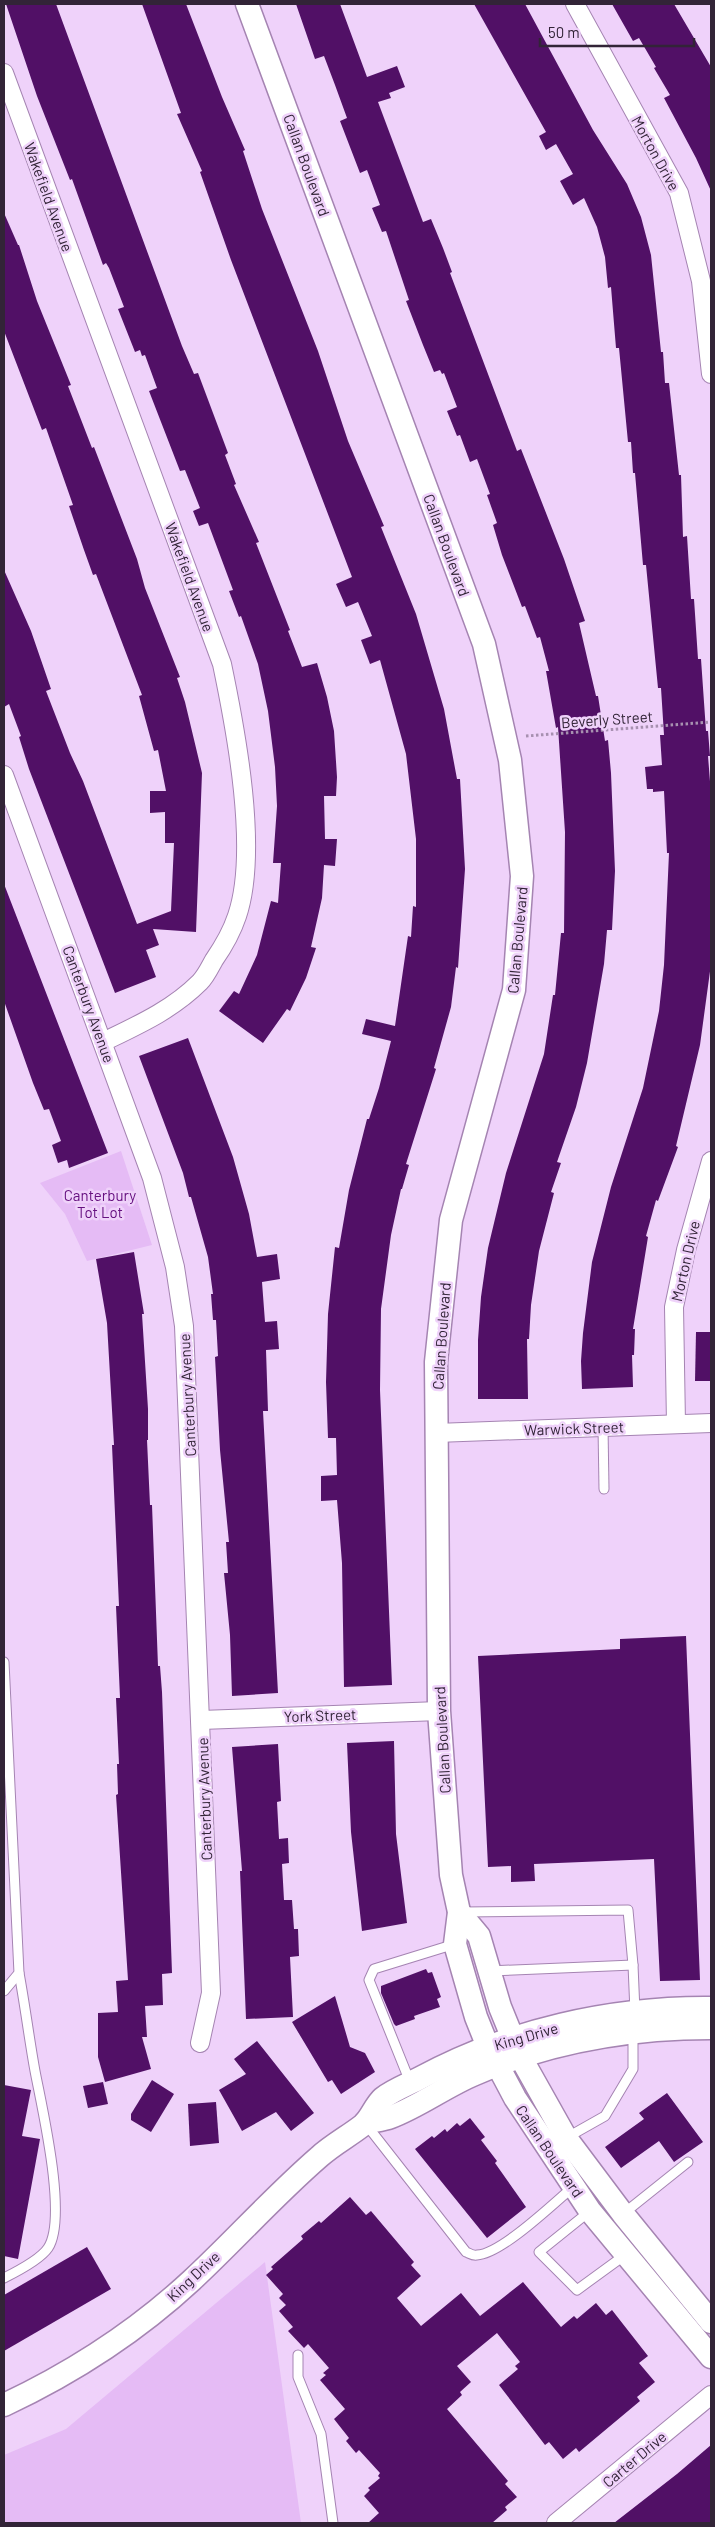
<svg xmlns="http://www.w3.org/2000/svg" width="715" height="2527" viewBox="0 0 715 2527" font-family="Barlow,sans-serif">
	<rect width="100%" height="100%" fill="#efd2fa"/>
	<g fill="#e5bbf5">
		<path d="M121 1151 152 1245 87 1261 65 1214 40 1183Z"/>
		<path d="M265 2262 301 2523H4V2455L66 2429Z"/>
	</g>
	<g fill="#511066">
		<path d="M6 4H56L182 346 194 374 198 373 228 453 225 455 236 484 234 485 259 542 256 543 290 630 288 631 302 667 317 663 327 697 334 731 337 777 336 796H324L325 839H337L335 866 324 865 322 898 311 947 316 948 306 978 290 1011 287 1009 263 1043 219 1011 234 991 239 994 257 955 271 901 278 903 281 863H273L277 806 275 767 268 711 258 664 241 616 239 617 229 591 233 590 208 523 199 526 193 511 200 508 185 470 180 471 149 391 157 388 145 355 142 356 140 350 135 352 118 309 124 307 109 268 106 263 103 265 72 179 70 180 37 96Z"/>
		<path d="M142 4H186L222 97 245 150 243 151 262 209 318 351 348 441 384 526 381 527 416 614 444 709 457 779H460L465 869 458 968 456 967 451 1007 434 1068 436 1069 406 1164 409 1165 402 1189H401L391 1235 381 1309 380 1390 392 1685 344 1687 342 1563 337 1500 321 1501V1476L337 1475 336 1438H328L326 1382 328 1314 335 1247 339 1248 349 1190 367 1119H369L379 1088 391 1041 362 1034 366 1019 395 1026 408 936 411 937 413 906 416 907V839L406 754 380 660 370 664 361 640 372 636 358 602 346 607 336 584 352 577 231 260 200 172 202 171 177 114 181 113Z"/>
		<path d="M296 4H340L367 77 397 66 405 87 389 93 391 98 378 102 423 222 431 219 443 248 452 272 450 273 517 451 521 449 564 559 585 621 579 623 596 696H598L605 741 608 740 611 773 615 871 612 930H607L604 964 587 1063 576 1107 557 1162 561 1163 551 1192 554 1193 539 1251 531 1305 529 1339H527L528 1399H478V1340L481 1297 488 1248 506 1173 544 1054 553 995H555L561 933H564L565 832 558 727 556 728 546 671H549L540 637 537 638 525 606 522 607 502 555 493 525 497 523 487 495 490 494 477 459 470 462 460 435 457 436 447 411 457 407 444 373 442 374 440 370 434 372 423 345 406 301 409 300 386 231 382 232 372 208 380 205 367 170 360 173 340 121 347 118 335 85 324 56 315 59Z"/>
		<path d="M474 4H525L593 130 627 184 641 217 651 255 661 352H663L665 383H669L679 475H681L683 537 687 536 691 599H694L698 659H701L706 731H708L710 756H708L711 794V964L700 1045 676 1146 678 1147 658 1201 656 1200 646 1236 648 1237 633 1329H635L634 1355H632L633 1387 582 1389 581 1361 583 1333 592 1262 611 1187 643 1088 659 1011 664 965 669 853H667L664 791 653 792V789H647L645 767 662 765 660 735H664L661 688H658L646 565H643L635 473H633L631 442H628L619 348H616L611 287 608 288 605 257 597 227 584 198 573 205 560 181 573 174 556 144 546 150 539 136 546 132Z"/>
		<path d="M612 4H674L711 67V191L696 158 664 98 670 95 654 68 656 67 639 38 633 41Z"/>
		<path d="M4 213 18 245H19L37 301 71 385 68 386 92 448 94 447 137 559 145 588 180 677 177 678 185 702 202 773 196 932 153 929 159 945 146 950 156 977 115 993 29 769 19 737 21 736 9 704 4 707V570L31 631 51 689 46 691 70 753 83 781 137 924 171 911 174 843H165V812L150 813V791H166L158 750 154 751 139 696 142 695 96 574 93 575 84 550 69 506 73 505 46 428 42 430 4 331Z"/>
		<path d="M4 884 108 1153 69 1168 67 1160 58 1163 52 1145 61 1141 49 1109 44 1110 33 1083 4 1001Z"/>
		<path d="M188 1038 233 1157 249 1214 257 1257 277 1254 280 1279 262 1282 265 1322 277 1321 279 1349 266 1350 268 1411H263L278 1693 232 1696 230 1635 224 1573H228L226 1542H229L220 1450 215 1357 218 1356 216 1320H213L211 1294H213L208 1257 191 1197H189L183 1173 139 1056Z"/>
		<path d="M134 1252 144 1314H142L148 1409V1440H147L150 1505H152L158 1666H160L162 1692 172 1973 162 1974 163 2005 145 2006 147 2037H142L151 2069 105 2082 98 2057V2013L118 2012 116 1981 128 1980 116 1795 118 1794 117 1764H119L116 1698H120L116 1606H119L112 1445H114L107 1323 96 1259Z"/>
		<path d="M696 1332H711V1381H695Z"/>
		<path d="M686 1636 700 1980 660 1981 654 1859 534 1864 535 1881 511 1882V1866L488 1867 478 1656 620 1649V1639Z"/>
		<path d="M394 1741 396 1834 407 1923 362 1931 351 1832 347 1743Z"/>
		<path d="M278 1744 281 1801 277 1802 279 1839 288 1838 289 1863 282 1864 284 1900H292L294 1929H298L299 1956 290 1957 293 2017 246 2019 240 1871H242L232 1747Z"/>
		<path d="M426 1969 428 1973 432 1972 441 1997 437 1999 440 2007 414 2016 415 2019 396 2026 394 2024 381 1993V1986Z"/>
		<path d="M335 1996 350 2047 365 2053 375 2072 341 2094 332 2080 328 2082 292 2022Z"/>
		<path d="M257 2041 314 2113 291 2131 276 2112 242 2131 219 2090 246 2074 234 2059Z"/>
		<path d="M152 2080 174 2094 151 2132 131 2120V2114Z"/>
		<path d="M103 2082 108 2104 88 2108 83 2086Z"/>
		<path d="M4 2085 31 2090 22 2136 40 2139 18 2259 4 2256Z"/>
		<path d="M667 2093 703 2142 674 2162 659 2141 621 2168 605 2147 644 2119 639 2113Z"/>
		<path d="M216 2102 219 2143 190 2146 188 2104Z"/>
		<path d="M470 2118 485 2137 481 2140 497 2161 495 2163 526 2207 487 2238 415 2149 432 2136 434 2138 445 2129 447 2132 457 2123 460 2126Z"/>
		<path d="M350 2197 366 2215 371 2211 414 2262 411 2265 421 2276 397 2298 421 2326 461 2293 480 2316 523 2282 561 2327 574 2316 577 2319 596 2303 606 2315 612 2310 648 2356 639 2363 655 2382 637 2397 640 2401 579 2452 576 2448 563 2459 549 2442 545 2445 499 2385 518 2369 515 2366 520 2362 497 2333 457 2366 471 2382 460 2392 462 2395 447 2409 508 2481 505 2484 517 2497 505 2507 507 2510 492 2523H368L379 2513 364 2496 370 2490 368 2488 380 2478 378 2476 380 2473 359 2450 356 2453 346 2441 349 2438 334 2419 345 2409 320 2380 326 2375 323 2373 329 2368 308 2344 304 2348 288 2331 293 2327 279 2311 286 2305 279 2298 283 2294 266 2275 273 2269 271 2267 303 2239 301 2236 319 2221 321 2223Z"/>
		<path d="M87 2247 111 2289 4 2351V2295Z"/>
		<path d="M711 2445V2523H614L677 2474Z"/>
	</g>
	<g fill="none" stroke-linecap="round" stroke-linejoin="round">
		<defs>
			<g id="service">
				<path d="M603 1427 604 1489"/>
				<path d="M4 1662 19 1973 4 1991"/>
				<path d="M463 1912 628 1910 633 1965 489 1971"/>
				<path d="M633 1965 635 2012"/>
				<path d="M410 2082 369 1980 374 1969 455 1944"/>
				<path d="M365 2123 466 2252C469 2253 473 2256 477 2255 501 2254 553 2204 573 2187"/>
				<path d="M566 2138 605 2116 633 2069V2033"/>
				<path d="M590 2211 539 2252 577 2290 625 2255"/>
				<path d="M623 2214 688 2162"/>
				<path d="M4 2278C16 2272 40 2260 48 2248 68 2218 42 2108 35 2071 29 2038 25 2005 19 1973"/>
				<path d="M298 2355V2377L321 2434 333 2523"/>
			</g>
			<g id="minor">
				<path d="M575 4 679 193 701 281 711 374"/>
				<path d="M4 73 222 664C236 731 259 851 237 916 232 931 223 947 214 960 210 967 206 976 200 982 172 1010 138 1025 103 1042"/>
				<path d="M4 775 152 1178 175 1267 184 1326 211 1993 200 2043"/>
				<path d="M676 1424 674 1307 686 1250 711 1161"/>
				<path d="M436 1433 711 1423"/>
				<path d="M201 1720 439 1711"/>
				<path d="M556 2523 711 2395"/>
			</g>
			<g id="tertiary">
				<path d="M247 4 484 644 510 760 522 876 514 990 451 1220 436 1362 439 1711 451 1875 459 1912 455 1944 476 2017 488 2047 515 2098 590 2211 711 2357"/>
				<path d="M459 1912 479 1936 500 2007 520 2056 566 2138 623 2214 711 2322"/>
				<path d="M365 2123C373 2121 383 2120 391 2117 420 2106 446 2086 475 2074 549 2042 630 2028 711 2028"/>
				<path d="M4 2405C72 2373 136 2332 192 2280 235 2240 274 2196 319 2157 332 2145 349 2136 363 2125 371 2118 375 2105 383 2098 393 2090 409 2084 420 2078 509 2030 611 2007 711 2008"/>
			</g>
		</defs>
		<use href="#service" stroke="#a584b2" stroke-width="11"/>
		<use href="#minor" stroke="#a584b2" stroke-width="20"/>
		<use href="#tertiary" stroke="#a584b2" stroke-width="25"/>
		<path stroke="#a790b0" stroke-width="3" stroke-dasharray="2.5 2.5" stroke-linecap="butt" d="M526 736 711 722"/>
		<use href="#service" stroke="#fff" stroke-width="9"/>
		<use href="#minor" stroke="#fff" stroke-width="18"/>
		<use href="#tertiary" stroke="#fff" stroke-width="22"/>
	</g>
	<g text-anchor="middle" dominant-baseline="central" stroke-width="5" stroke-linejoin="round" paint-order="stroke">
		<g font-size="15" fill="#322437" stroke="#efd2fa">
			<text transform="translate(656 153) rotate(61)">Morton Drive</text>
			<text transform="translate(307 165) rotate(70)">Callan Boulevard</text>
			<text transform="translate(49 197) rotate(70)">Wakefield Avenue</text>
			<text transform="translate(447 545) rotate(70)">Callan Boulevard</text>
			<text transform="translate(190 577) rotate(70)">Wakefield Avenue</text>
			<text transform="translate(607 719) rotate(-4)">Beverly Street</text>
			<text transform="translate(517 940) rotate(-85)">Callan Boulevard</text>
			<text transform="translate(89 1004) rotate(70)">Canterbury Avenue</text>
			<text transform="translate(685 1261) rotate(-77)">Morton Drive</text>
			<text transform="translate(441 1336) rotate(-86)">Callan Boulevard</text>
			<text transform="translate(187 1395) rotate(-93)">Canterbury Avenue</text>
			<text transform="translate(574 1428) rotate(-2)">Warwick Street</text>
			<text transform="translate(320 1715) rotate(-2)">York Street</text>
			<text transform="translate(442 1740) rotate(-93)">Callan Boulevard</text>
			<text transform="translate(204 1799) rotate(-92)">Canterbury Avenue</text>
			<text transform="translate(526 2036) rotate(-16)">King Drive</text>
			<text transform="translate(550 2151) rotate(56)">Callan Boulevard</text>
			<text transform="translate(193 2276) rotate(-43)">King Drive</text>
			<text transform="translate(634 2459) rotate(-40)">Carter Drive</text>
		</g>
		<g font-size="15" fill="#661180" stroke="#efd2fa">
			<text x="100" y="1195">Canterbury<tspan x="100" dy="17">Tot Lot</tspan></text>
		</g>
	</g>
	<rect width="715" height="2527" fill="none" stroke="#322437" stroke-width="10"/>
	<path d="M540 38v8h154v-8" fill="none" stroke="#322437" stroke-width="2.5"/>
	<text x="548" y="38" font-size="15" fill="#322437" stroke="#efd2fa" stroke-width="4" paint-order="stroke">50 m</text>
</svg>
